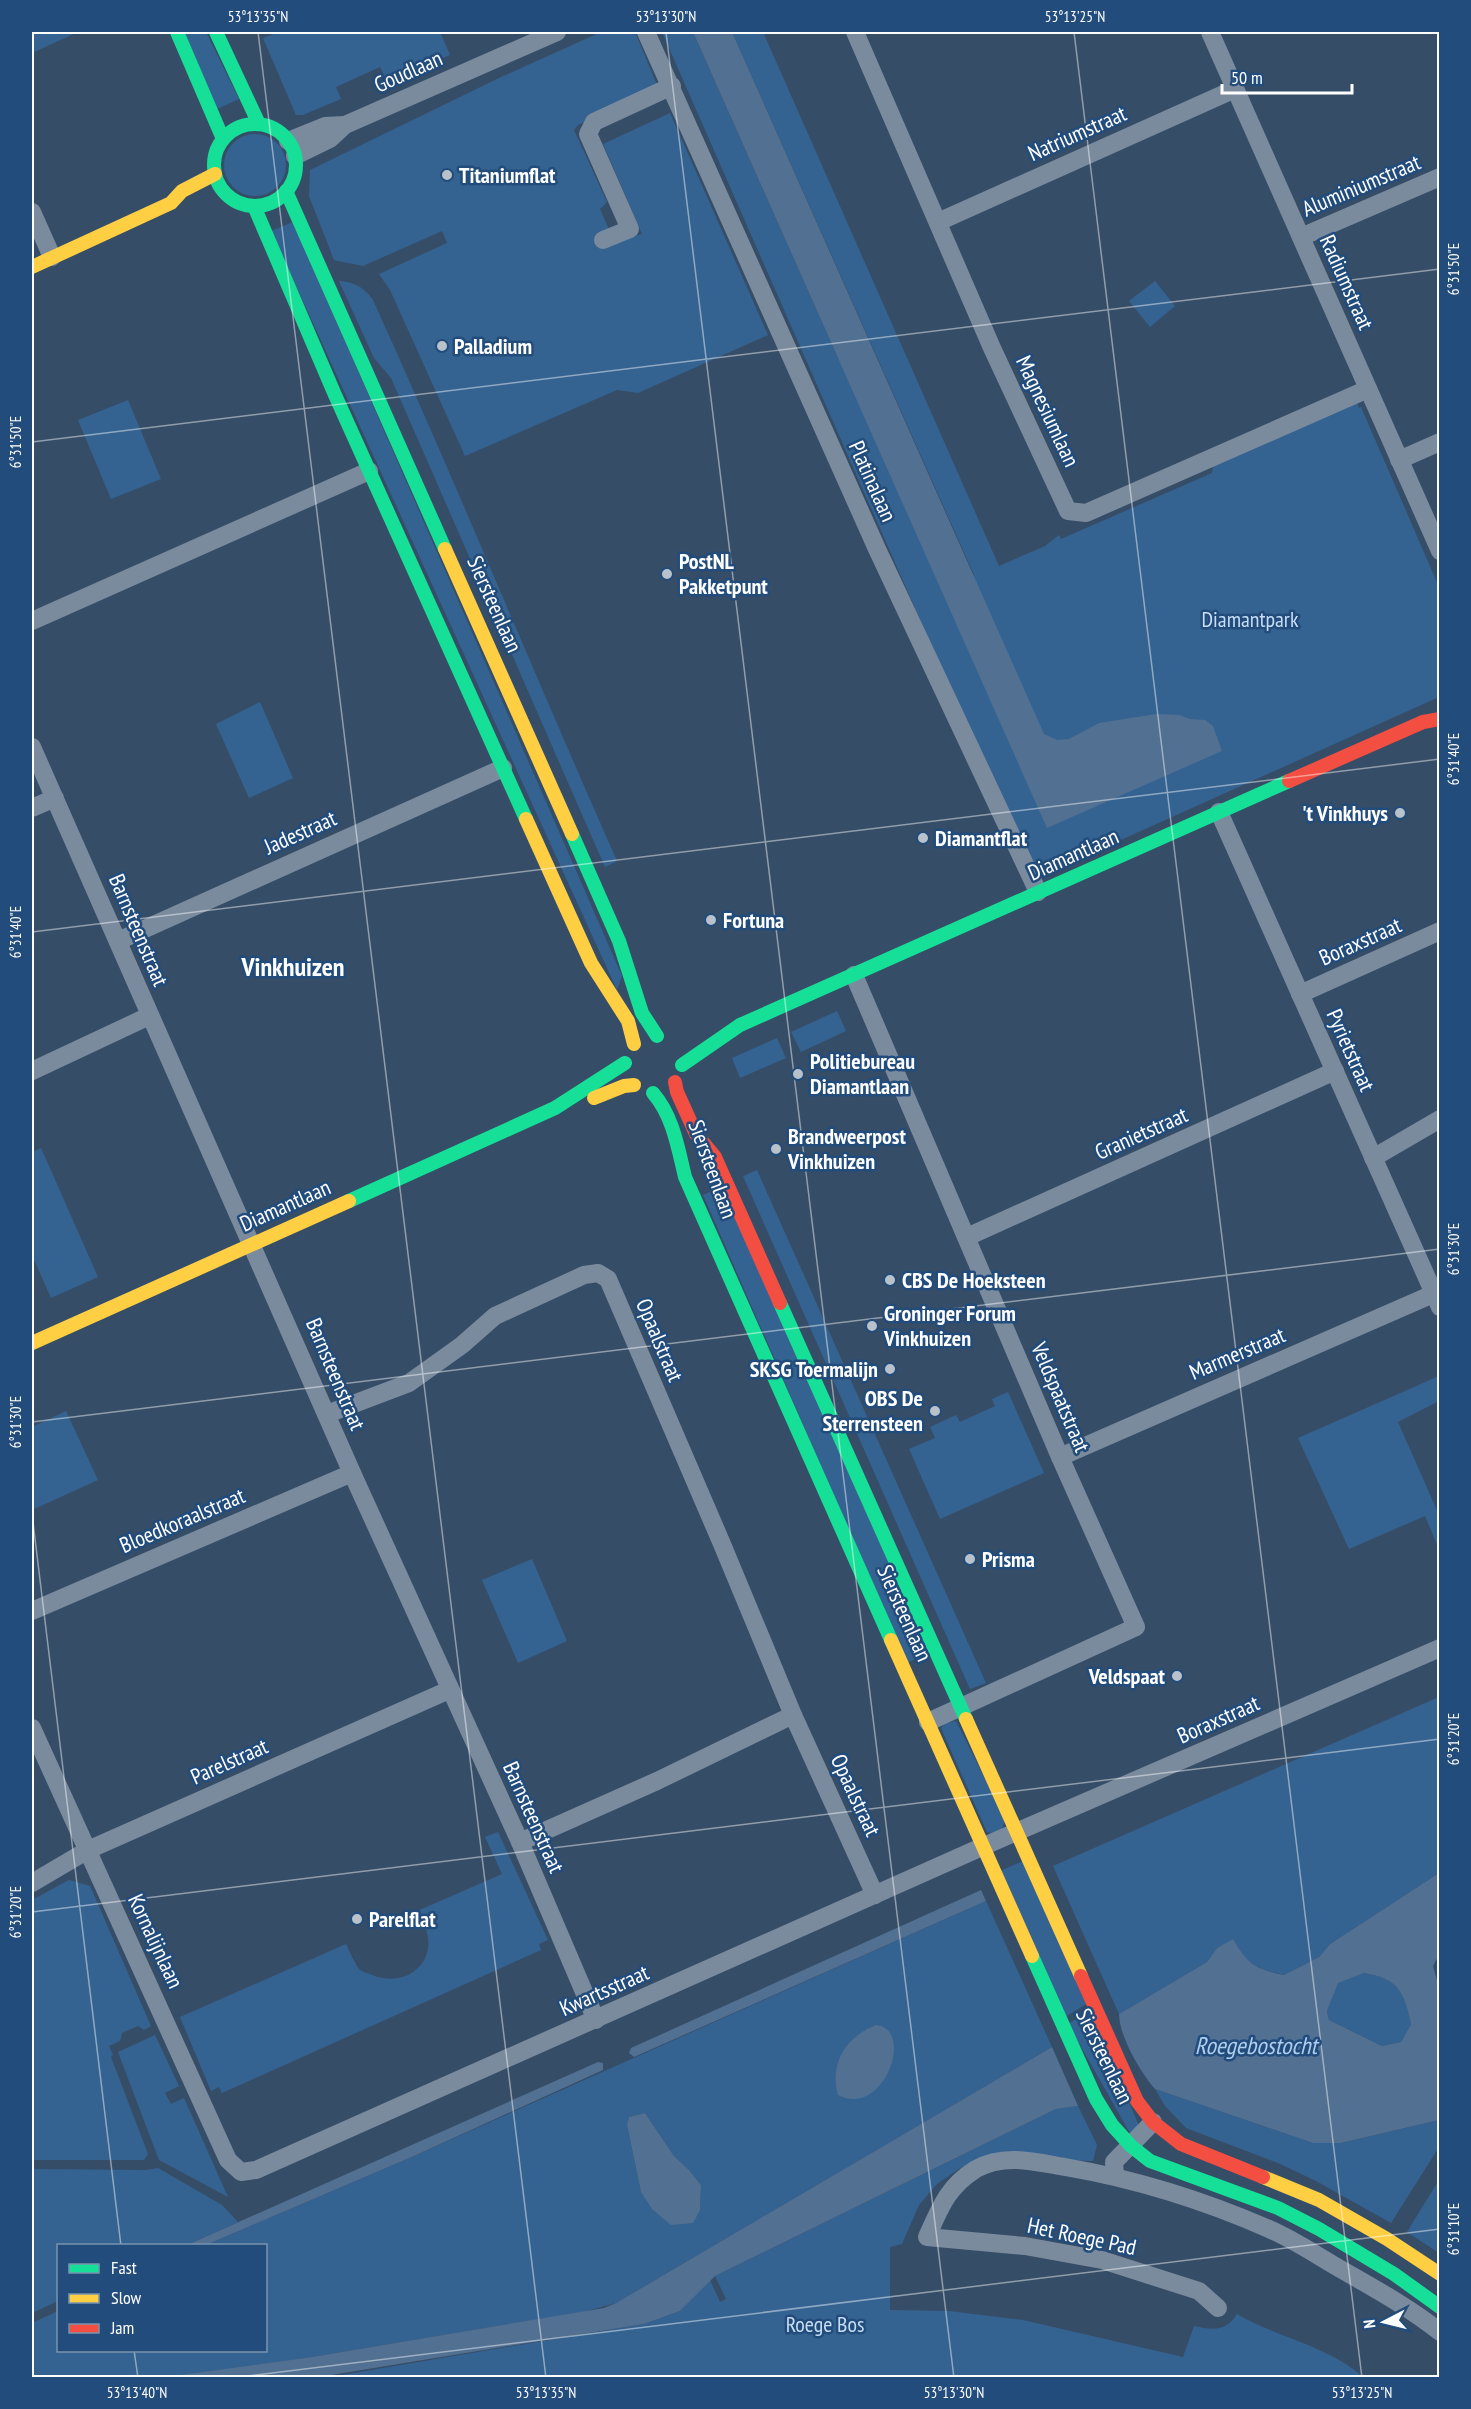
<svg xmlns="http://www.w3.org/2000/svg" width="1471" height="2409" viewBox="0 0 1471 2409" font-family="'PT Sans Narrow',sans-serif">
	<rect width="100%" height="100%" fill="#364d67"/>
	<g fill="#356391" fill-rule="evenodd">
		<path d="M32 32H78L32 53Z"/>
		<path d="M184 32H206L239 99 217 109Z"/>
		<path d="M279 32H440L450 55 387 81 380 67 336 87 341 99 303 115H296L263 38Z"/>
		<path d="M601 32H635L659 90 578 125 574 130 607 202 600 209 614 241 642 234 603 144 670 113 768 335 638 393 617 390 465 456 390 290 379 274 447 243 442 231 363 266 334 260 309 196 310 170 499 78Z"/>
		<path d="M662 32H693L838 358 975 577 732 32H763L999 566 1045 546 1059 535 1061 539 1212 473 1213 465 1357 402 1359 408 1361 407 1439 587V697L1034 879Z"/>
		<circle cx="255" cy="165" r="31"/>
		<path d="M293 222 622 976 617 990 271 231Z"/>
		<path d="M339 281C354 282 364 287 373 300 457 485 534 674 617 861L605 867 391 378 374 358Z"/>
		<path d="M1155 281 1175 306 1150 327 1129 301Z"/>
		<path d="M128 400 161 479 111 499 78 420Z"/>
		<path d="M260 702 293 778 249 798 216 724Z"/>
		<path d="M837 1011 846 1031 801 1052 791 1032Z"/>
		<path d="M777 1038 786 1058 740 1078 732 1058Z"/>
		<path d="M41 1148 98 1277 51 1298 32 1255V1152Z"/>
		<path d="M757 1170 986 1683 970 1689 743 1176Z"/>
		<path d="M723 1186 930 1652 907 1663 703 1195Z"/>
		<path d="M1439 1376V1401L1398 1422 1439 1515V1549L1425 1516 1349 1549 1298 1438Z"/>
		<path d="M1008 1392 1044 1473 940 1519 909 1449 935 1438 930 1427 956 1415 960 1422 995 1406 992 1399Z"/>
		<path d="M66 1411 98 1480 32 1510V1427Z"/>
		<path d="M532 1559 567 1641 518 1663 482 1580Z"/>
		<path d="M1439 1697V1873L1330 1944 1319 1957 1284 1975C1256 1968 1248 1966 1233 1940L1217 1948 1207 1962 1119 2014 1053 1866Z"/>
		<path d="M956 1721 1005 1819 1002 1829 994 1833 987 1832 941 1728 946 1723Z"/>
		<path d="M498 1832 548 1940 539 1944 541 1950 222 2093 219 2087 211 2091 180 2017 346 1944C350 1952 354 1962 359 1969 362 1972 368 1973 372 1975 415 1992 448 1948 415 1912L502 1874 485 1837Z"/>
		<path d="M1023 1861 1086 2004 1065 2017 1000 1871Z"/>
		<path d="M69 1880 90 1886 151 2026 144 2030 138 2026 122 2033 120 2041 109 2046 113 2055 111 2057 148 2154 144 2160H32V1900Z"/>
		<path d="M986 1901 1052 2047 616 2303 583 2312 312 2357 167 2378 32 2377V2323L58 2311V2350H266V2246L206 2245 414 2156ZM645 2113 674 2156 689 2170 701 2185 700 2210 641 2192 627 2125 629 2117Z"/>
		<path d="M1364 1973C1398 1979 1404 1991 1411 2024L1401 2042 1382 2046 1329 2020 1327 2011 1338 1982Z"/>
		<path d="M1090 2010 1139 2126 1130 2133 1068 2024Z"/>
		<path d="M155 2035 179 2086 165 2093 171 2104 184 2098 228 2197 159 2160 118 2052Z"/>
		<path d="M1155 2089 1313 2143H1341L1439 2120V2147L1391 2223 1316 2181 1278 2163 1186 2128 1165 2106Z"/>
		<path d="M1078 2106 1097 2145 1093 2161 986 2158 960 2168 937 2184 919 2205 902 2244 890 2247V2310L949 2311 1023 2320 1183 2357 1194 2326C1213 2330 1226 2332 1237 2314 1278 2338 1327 2345 1363 2377L324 2378 644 2324 680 2311 710 2280 720 2302 726 2299 715 2276 1056 2109Z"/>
		<path d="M158 2168 222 2205 238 2222 187 2245 58 2246V2301L32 2313V2169L146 2170Z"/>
		<path d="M1439 2180V2253L1407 2232Z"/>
	</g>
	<g fill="#517092" fill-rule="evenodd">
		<path d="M693 32H732L1044 734 1057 740 1069 739 1099 723 1156 714 1179 715 1190 719 1205 720 1213 726 1222 751 1047 828Z"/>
		<path d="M1439 1873V1955L1433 1966 1440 1991 1439 2120 1341 2143H1313L1155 2089C1141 2073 1119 2036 1119 2014L1207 1962 1217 1948 1233 1939C1248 1965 1256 1969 1284 1975L1319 1957 1330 1944ZM1364 1973C1398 1979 1404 1991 1411 2024L1401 2042 1382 2046 1329 2020 1327 2011 1338 1983Z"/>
		<path d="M981 1890 986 1901 634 2057 629 2053 631 2048Z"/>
		<path d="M876 2025C916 2029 883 2119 838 2095 829 2063 846 2037 876 2025Z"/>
		<path d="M1052 2047 1078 2106 1056 2109 715 2276 680 2311 644 2324 319 2377H167L312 2357 604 2308 616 2303Z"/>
		<path d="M598 2062 603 2063V2070L414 2156 206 2245H187Z"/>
		<path d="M645 2113 674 2156 689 2170 701 2185 700 2210 693 2223 671 2225 652 2209 641 2192 627 2125 629 2117Z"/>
	</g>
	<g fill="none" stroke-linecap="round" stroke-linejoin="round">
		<g stroke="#7a8b9e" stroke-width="18">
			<path d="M646 32 877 549 1038 892"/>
			<path d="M855 32 992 348 1068 511 1086 513 1368 389"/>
			<path d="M1210 32 1440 551"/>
			<path d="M288 141 325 126 345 125"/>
			<path d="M295 156 330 139 345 125 557 32"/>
			<path d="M32 212 52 257"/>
			<path d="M938 222 1235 89"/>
			<path d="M1301 237 1440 177"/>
			<path d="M603 240 630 229 588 134 594 122 672 86"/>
			<path d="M1399 460 1440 442"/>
			<path d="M32 621 369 471"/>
			<path d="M32 747 352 1473 520 1842 596 2020"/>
			<path d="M32 808 55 798"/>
			<path d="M1219 812 1440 1307"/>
			<path d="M118 941 503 768"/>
			<path d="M854 975 1060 1457 1136 1627 928 1722"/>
			<path d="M1300 994 1440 931"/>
			<path d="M32 1071 149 1016"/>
			<path d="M1373 1158 1440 1119"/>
			<path d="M967 1237 1335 1071"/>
			<path d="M327 1414 409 1383 462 1345 495 1316 584 1275 598 1273 608 1279 722 1544 793 1715 875 1895"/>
			<path d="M1060 1457 1440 1291"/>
			<path d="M32 1611 352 1473"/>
			<path d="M32 1728 228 2160 241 2172 256 2170 984 1846 1440 1648"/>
			<path d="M520 1842 657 1781 793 1715"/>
			<path d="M32 1883 88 1850 449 1690"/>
			<path d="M1115 2176 1114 2162 1153 2122"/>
			<path d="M1218 2308 1199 2291 1102 2260 1025 2246 927 2237C940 2208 947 2187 976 2169 1004 2153 1036 2162 1065 2167 1135 2179 1203 2200 1269 2229 1295 2240 1319 2257 1344 2271 1377 2290 1410 2308 1440 2332"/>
		</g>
		<g stroke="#16e098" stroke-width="14">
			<path d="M177 32 223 139"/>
			<path d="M216 32 259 124"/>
			<circle cx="255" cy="165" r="41"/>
			<path d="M286 191 445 549"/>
			<path d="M254 206 335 395 526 819"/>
			<path d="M572 834 619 941 642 1013 657 1036"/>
			<path d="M682 1065 740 1025 1289 781"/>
			<path d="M653 1093C673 1116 678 1148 685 1177L891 1640"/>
			<path d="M349 1201 555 1108 625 1063"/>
			<path d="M780 1303 966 1719"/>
			<path d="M1032 1956 1096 2099 1112 2125 1131 2146 1150 2161 1278 2208 1319 2229 1394 2274 1440 2307"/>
		</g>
		<g stroke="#ffcf43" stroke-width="14">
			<path d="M32 267 171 203 182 191 215 174"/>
			<path d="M445 549 572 834"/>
			<path d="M526 819 591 963 628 1021 634 1044"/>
			<path d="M594 1098 624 1086 634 1085"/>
			<path d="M32 1343 349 1201"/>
			<path d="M891 1640 1032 1956"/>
			<path d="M966 1719 1081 1976"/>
			<path d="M1263 2177 1319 2200 1387 2239 1440 2274"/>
		</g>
		<g stroke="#f24e42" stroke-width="14">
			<path d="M1289 781 1423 722 1440 719"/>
			<path d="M675 1082 677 1092 696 1134 715 1157 780 1303"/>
			<path d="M1081 1976 1137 2101 1153 2122 1181 2144 1263 2177"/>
		</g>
	</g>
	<path fill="none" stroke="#fff" stroke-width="1.5" stroke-opacity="0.45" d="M258 32 546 2378M666 32 954 2378M1074 32 1362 2378M32 442 1440 269M32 932 1440 759M32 1422 1440 1249M32 1514 121 2246M32 1912 1440 1739M134 2350 138 2378M232 2378 1440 2229"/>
	<g fill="#b9c1ca" stroke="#224c7b" stroke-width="2">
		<circle cx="447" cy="175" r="6"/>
		<circle cx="442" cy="346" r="6"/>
		<circle cx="667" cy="574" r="6"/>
		<circle cx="1400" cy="813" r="6"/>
		<circle cx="923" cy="838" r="6"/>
		<circle cx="711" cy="920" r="6"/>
		<circle cx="798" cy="1074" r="6"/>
		<circle cx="776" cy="1149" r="6"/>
		<circle cx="890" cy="1280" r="6"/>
		<circle cx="872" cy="1326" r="6"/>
		<circle cx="890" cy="1369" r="6"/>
		<circle cx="935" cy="1411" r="6"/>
		<circle cx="970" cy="1559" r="6"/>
		<circle cx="1177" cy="1676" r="6"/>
		<circle cx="357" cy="1919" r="6"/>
	</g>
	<g text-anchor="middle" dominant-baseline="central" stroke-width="5" stroke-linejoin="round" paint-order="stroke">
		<g font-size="22" fill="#fff" stroke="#224c7b">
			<text transform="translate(408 71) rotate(-24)">Goudlaan</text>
			<text transform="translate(1077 133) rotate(-24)">Natriumstraat</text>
			<text transform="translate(1361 185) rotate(-23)">Aluminiumstraat</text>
			<text transform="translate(1347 282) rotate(66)">Radiumstraat</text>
			<text transform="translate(1048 411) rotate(65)">Magnesiumlaan</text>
			<text transform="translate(873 481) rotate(66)">Platinalaan</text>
			<text transform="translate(495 604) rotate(66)">Siersteenlaan</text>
			<text transform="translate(300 832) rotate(-24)">Jadestraat</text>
			<text transform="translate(1073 854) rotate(-24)">Diamantlaan</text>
			<text transform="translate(139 930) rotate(67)">Barnsteenstraat</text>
			<text transform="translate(1360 941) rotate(-24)">Boraxstraat</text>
			<text transform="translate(1351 1050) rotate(66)">Pyrietstraat</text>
			<text transform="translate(1141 1133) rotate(-24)">Granietstraat</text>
			<text transform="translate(713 1169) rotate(70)">Siersteenlaan</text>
			<text transform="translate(285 1205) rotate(-24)">Diamantlaan</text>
			<text transform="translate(660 1340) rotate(67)">Opaalstraat</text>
			<text transform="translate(1237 1353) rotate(-23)">Marmerstraat</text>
			<text transform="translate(336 1374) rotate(67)">Barnsteenstraat</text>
			<text transform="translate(1061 1397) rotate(67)">Veldspaatstraat</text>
			<text transform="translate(182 1520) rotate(-23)">Bloedkoraalstraat</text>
			<text transform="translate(905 1613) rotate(66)">Siersteenlaan</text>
			<text transform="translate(1218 1719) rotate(-24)">Boraxstraat</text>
			<text transform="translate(229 1761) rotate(-24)">Parelstraat</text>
			<text transform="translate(856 1795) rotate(65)">Opaalstraat</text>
			<text transform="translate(534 1817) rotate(66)">Barnsteenstraat</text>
			<text transform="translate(156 1941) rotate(65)">Kornalijnlaan</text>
			<text transform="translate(604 1990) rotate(-24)">Kwartsstraat</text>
			<text transform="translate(1105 2056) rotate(64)">Siersteenlaan</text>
			<text transform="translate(1082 2236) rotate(12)">Het Roege Pad</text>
		</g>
		<g font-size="22" font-weight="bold" fill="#fff" stroke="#224c7b" text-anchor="start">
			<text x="459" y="175">Titaniumflat</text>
			<text x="454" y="346">Palladium</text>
			<text x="679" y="561">PostNL<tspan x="679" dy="25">Pakketpunt</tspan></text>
			<text x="1388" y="813" text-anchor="end">'t Vinkhuys</text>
			<text x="935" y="838">Diamantflat</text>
			<text x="723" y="920">Fortuna</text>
			<text x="810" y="1061">Politiebureau<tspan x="810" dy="25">Diamantlaan</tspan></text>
			<text x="788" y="1136">Brandweerpost<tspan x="788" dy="25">Vinkhuizen</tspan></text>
			<text x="902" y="1280">CBS De Hoeksteen</text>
			<text x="884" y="1313">Groninger Forum<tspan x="884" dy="25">Vinkhuizen</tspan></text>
			<text x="878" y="1369" text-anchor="end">SKSG Toermalijn</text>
			<text x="923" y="1398" text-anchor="end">OBS De<tspan x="923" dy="25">Sterrensteen</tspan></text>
			<text x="982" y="1559">Prisma</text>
			<text x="1165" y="1676" text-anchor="end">Veldspaat</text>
			<text x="369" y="1919">Parelflat</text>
		</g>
		<g font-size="22" fill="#c7ddf4" stroke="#224c7b">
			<text x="1250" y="619">Diamantpark</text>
			<text x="825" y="2324">Roege Bos</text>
		</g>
		<g font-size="24" font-style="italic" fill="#afceed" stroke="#224c7b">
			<text x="1256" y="2045">Roegebostocht</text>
		</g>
		<g font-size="26" font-weight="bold" fill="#fff" stroke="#224c7b">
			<text x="293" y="966">Vinkhuizen</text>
		</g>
	</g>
	<rect width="1471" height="2409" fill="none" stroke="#224c7b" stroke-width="66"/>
	<rect x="57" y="2244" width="210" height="108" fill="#224c7b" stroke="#7a94b0" stroke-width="1.5"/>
	<rect x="69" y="2264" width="30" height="9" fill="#16e098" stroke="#7a94b0" stroke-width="1.5"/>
	<text x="111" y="2274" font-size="18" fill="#ffffff">Fast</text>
	<rect x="69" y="2294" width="30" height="9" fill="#ffcf43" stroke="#7a94b0" stroke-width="1.5"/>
	<text x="111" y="2304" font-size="18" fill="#ffffff">Slow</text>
	<rect x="69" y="2324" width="30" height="9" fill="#f24e42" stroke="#7a94b0" stroke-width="1.5"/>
	<text x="111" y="2334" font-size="18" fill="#ffffff">Jam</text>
	<g transform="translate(1384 2322) rotate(263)" stroke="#224c7b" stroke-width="4.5" paint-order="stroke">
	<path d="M0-4.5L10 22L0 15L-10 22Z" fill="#ffffff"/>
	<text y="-9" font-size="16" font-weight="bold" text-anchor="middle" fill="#ffffff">N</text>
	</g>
	<path d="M1222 84v9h130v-9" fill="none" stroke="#ffffff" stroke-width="3"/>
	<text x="1231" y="84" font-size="18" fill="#ffffff" stroke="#224c7b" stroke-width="4.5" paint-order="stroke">50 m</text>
	<rect x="33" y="33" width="1405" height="2343" fill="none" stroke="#fff" stroke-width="2"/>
	<g font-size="15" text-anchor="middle" fill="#fff">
		<text x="258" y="22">53°13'35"N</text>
		<text x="666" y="22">53°13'30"N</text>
		<text x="1075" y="22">53°13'25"N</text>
		<text transform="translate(1454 269) rotate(-90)" y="5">6°31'50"E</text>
		<text transform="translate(16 442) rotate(-90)" y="5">6°31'50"E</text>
		<text transform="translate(1454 759) rotate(-90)" y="5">6°31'40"E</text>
		<text transform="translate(16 932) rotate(-90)" y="5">6°31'40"E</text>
		<text transform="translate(1454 1249) rotate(-90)" y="5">6°31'30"E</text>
		<text transform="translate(16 1422) rotate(-90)" y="5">6°31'30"E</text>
		<text transform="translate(1454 1739) rotate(-90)" y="5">6°31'20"E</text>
		<text transform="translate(16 1912) rotate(-90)" y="5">6°31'20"E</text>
		<text transform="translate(1454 2229) rotate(-90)" y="5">6°31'10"E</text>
		<text x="137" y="2398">53°13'40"N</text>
		<text x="546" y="2398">53°13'35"N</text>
		<text x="954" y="2398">53°13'30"N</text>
		<text x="1362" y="2398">53°13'25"N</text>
	</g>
</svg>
